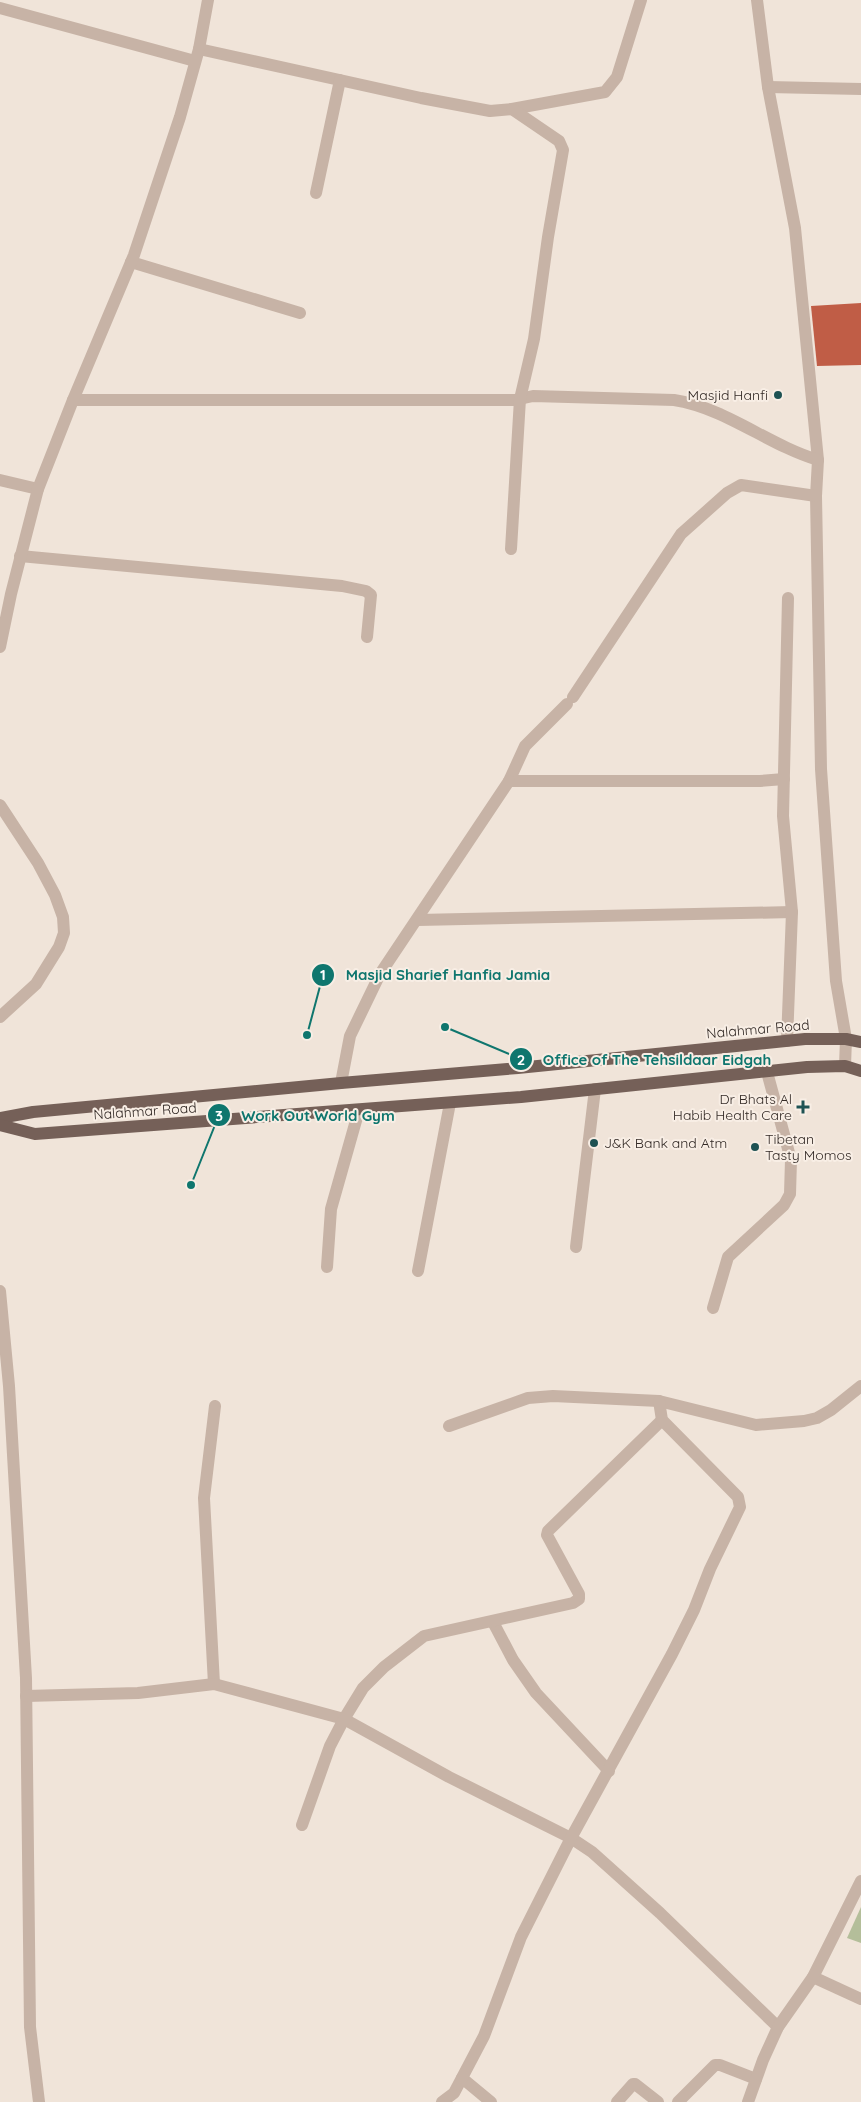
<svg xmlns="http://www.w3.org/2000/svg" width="861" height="2102" viewBox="0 0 861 2102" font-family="Quicksand,sans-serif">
	<rect width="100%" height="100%" fill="#f0e4d9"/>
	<path fill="#b4be9a" d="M861 1907V1943L847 1938Z"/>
	<path fill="#c05d46" d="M861 303V365L817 366 811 306Z"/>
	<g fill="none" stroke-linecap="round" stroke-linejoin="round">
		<g stroke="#c7b3a6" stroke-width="12">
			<path d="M757 0 768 87 795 228 818 460 816 496 821 769 836 981 846 1039 845 1066"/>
			<path d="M0 8 195 61"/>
			<path d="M199 49 421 98 490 111 512 109 605 92 617 77 641 0"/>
			<path d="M768 87 861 89"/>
			<path d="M316 193 340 80"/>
			<path d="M131 262 300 313"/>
			<path d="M73 400H515L533 396 674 400C726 408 768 445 818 460"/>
			<path d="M0 480 38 489"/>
			<path d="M511 549 520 399 534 339 548 237 563 150 559 141 512 109"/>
			<path d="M20 556 342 586 366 591 371 595 367 637"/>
			<path d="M0 647 11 594 38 489 73 400 134 255 180 117 199 49 208 0"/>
			<path d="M573 697 681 534 727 493 741 485 816 496"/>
			<path d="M567 704 525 746 509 781H760L784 779"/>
			<path d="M0 805 38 863 55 895 63 917 64 933 59 947 36 984 0 1017"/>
			<path d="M418 920 792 912"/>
			<path d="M787 1041 792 912 783 816 788 598"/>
			<path d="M341 1083 350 1036 380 974 509 781"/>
			<path d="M576 1247 595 1089"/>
			<path d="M327 1267 331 1209 359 1110"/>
			<path d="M418 1271 450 1103"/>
			<path d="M0 1291 9 1386 26 1678 30 2027 39 2102"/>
			<path d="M713 1308 728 1257 784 1205 790 1194 791 1160 767 1072"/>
			<path d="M449 1426 528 1398 553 1396 659 1401 756 1425 804 1421 817 1418 831 1410 861 1386"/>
			<path d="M493 1622 513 1660 536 1693 609 1771"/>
			<path d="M214 1684 204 1498 215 1406"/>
			<path d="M26 1696 138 1693 214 1684 344 1719 449 1777 571 1838 592 1852 660 1913 778 2027"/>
			<path d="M302 1825 330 1746 344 1719 363 1688 384 1667 424 1636 573 1603 579 1599V1594L547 1535 548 1531 662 1420"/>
			<path d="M813 1977 861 1999"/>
			<path d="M462 2078 491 2102"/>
			<path d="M442 2102 454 2093 484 2036 521 1937 571 1838 672 1654 694 1610 710 1569 740 1507 738 1497 662 1420 659 1401"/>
			<path d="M617 2102 633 2084H635L658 2102"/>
			<path d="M678 2102 715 2065H720L756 2079"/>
			<path d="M748 2102 763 2060 778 2027 813 1977 861 1881"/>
		</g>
		<g stroke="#756058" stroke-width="12">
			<path d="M0 1118 33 1112 341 1083 518 1068 805 1039H846L861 1042"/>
			<path d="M0 1125 35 1134 521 1097 807 1067 845 1066 861 1071"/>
		</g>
	</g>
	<g fill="#1e5253" stroke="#f8eee5" stroke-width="2">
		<circle cx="778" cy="395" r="5"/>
		<path d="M800.5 1099.5h5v5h5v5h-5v5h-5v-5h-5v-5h5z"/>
		<circle cx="594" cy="1143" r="5"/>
		<circle cx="755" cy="1147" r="5"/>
	</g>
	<g text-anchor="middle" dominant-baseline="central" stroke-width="4" stroke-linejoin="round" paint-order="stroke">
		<g font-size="14" fill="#332a26" stroke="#f8eee5" text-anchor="end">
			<text x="768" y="395">Masjid Hanfi</text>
			<text x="792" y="1099">Dr Bhats Al<tspan x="792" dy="16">Habib Health Care</tspan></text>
			<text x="765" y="1139" text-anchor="start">Tibetan<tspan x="765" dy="16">Tasty Momos</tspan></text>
			<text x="604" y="1143" text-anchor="start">J&amp;K Bank and Atm</text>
		</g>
		<g font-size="14" fill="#332a26" stroke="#f8eee5">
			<text transform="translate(758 1029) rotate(-5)">Nalahmar Road</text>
			<text transform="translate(145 1111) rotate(-4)">Nalahmar Road</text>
		</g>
	</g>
	<path fill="none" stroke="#0f766e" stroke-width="2" d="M307 1035L323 975M445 1027L521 1059M191 1185L219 1115"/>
	<g fill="#0f766e" stroke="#f8eee5" stroke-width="2">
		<circle cx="307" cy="1035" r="5"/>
		<circle cx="445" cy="1027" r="5"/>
		<circle cx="191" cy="1185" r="5"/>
		<circle cx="323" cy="975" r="12"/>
		<circle cx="521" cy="1059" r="12"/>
		<circle cx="219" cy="1115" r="12"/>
	</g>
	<g font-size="15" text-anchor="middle" font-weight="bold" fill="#fff">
		<text x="323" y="980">1</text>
		<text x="521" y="1065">2</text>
		<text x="219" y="1121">3</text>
	</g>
	<g font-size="15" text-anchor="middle" font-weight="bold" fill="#0f766e" stroke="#f8eee5" stroke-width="4" stroke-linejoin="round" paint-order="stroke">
		<text x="448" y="980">Masjid Sharief Hanfia Jamia</text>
		<text x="657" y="1065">Office of The Tehsildaar Eidgah</text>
		<text x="318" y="1121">Work Out World Gym</text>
	</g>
</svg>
